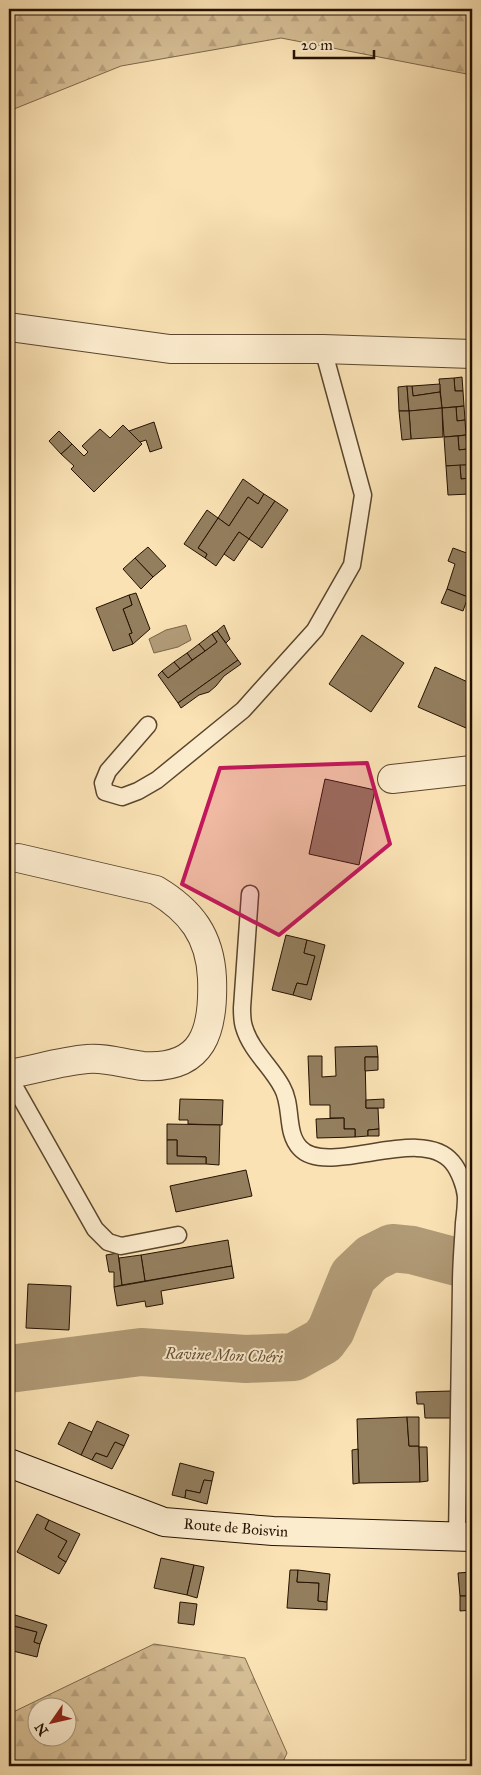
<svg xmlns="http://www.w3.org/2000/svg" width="481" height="1775" viewBox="0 0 481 1775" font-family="'IM FELL Great Primer',serif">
	<defs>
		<pattern id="forest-firs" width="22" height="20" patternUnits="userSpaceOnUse" patternTransform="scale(1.25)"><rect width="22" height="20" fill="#d6be95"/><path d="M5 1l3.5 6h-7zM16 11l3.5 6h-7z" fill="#b8a27f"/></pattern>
	</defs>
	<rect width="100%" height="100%" fill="#fae2b4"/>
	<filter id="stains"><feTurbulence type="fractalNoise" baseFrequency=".004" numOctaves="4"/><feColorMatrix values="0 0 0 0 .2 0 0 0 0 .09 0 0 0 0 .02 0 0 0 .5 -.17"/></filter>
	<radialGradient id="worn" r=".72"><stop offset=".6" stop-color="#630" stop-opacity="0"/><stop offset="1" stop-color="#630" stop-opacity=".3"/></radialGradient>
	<g fill="url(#forest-firs)" stroke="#7d684a" fill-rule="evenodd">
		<path d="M9 9H472V75L281 38 121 66 9 111Z"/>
		<path d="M154 1644 245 1658 287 1753 281 1766H9V1714ZM38 1708H68V1738H38Z"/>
	</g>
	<path fill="#b19b77" stroke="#796447" d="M186 625 191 640 178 647 154 653 149 639 166 630Z"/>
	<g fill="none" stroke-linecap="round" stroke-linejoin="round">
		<path stroke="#b19b77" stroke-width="48" d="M9 1369 141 1352 246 1359 294 1357 323 1341 331 1330 353 1276 372 1258 392 1248 412 1250 472 1266"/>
	</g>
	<g fill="#937e5e" stroke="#241100">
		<path d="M462 377 463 391H455L454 378Z"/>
		<path d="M454 378 455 391H463L464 406 442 408 439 379Z"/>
		<path d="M440 384V392L413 396 412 386Z"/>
		<path d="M407 386 409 411H399L398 387Z"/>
		<path d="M407 386H412L413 396 440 392 442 408 409 411Z"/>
		<path d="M464 406 465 420 457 421 456 407Z"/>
		<path d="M456 407 457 421 465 420 466 435 444 437 442 408Z"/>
		<path d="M442 408 443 437 411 439 409 411Z"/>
		<path d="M399 411H409L411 439 402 440Z"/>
		<path d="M154 422 162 448 150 452 146 440 140 442 129 431Z"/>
		<path d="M123 425 142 444 94 492 71 469 74 466 61 454 72 444 84 456 88 452 82 446 100 429 110 438Z"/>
		<path d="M59 431 72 444 61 454 49 441Z"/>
		<path d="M466 435 467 449 459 450 458 436Z"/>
		<path d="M458 436 459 450 467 449 469 465 446 466 444 437Z"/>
		<path d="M460 465H469L470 478 461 479Z"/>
		<path d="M460 465 461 479 470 478V494L448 495 446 466Z"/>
		<path d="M243 479 264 494 258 504 248 497 229 526 218 518Z"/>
		<path d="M264 494 275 501 249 539 239 532 216 566 205 558 207 554 198 548 218 518 229 526 248 497 258 504Z"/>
		<path d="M275 501 288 510 262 548 249 539Z"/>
		<path d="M207 510 218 518 198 548 207 554 205 558 184 544Z"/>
		<path d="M239 532 249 539 234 561 224 554Z"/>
		<path d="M148 547 166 566 153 577 135 558Z"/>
		<path d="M453 548 472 555V587L468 597 447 589 455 564 448 561Z"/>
		<path d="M135 558 153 577 141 589 123 569Z"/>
		<path d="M447 589 468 597 463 611 441 603Z"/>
		<path d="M136 593 150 629 133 644 129 634 132 633 123 609 132 605 129 595Z"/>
		<path d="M129 595 132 605 123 609 132 633 129 634 133 644 113 651 96 608Z"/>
		<path d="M224 625 230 639 226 643 217 631Z"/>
		<path d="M217 631 238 660 178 703 158 675 162 671 168 678 205 651 217 642 212 634Z"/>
		<path d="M212 634 217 642 205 651 199 644Z"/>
		<path d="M362 635 404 663 371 712 329 684Z"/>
		<path d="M199 644 205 651 192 660 187 653Z"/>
		<path d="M187 653 192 660 180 669 174 662Z"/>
		<path d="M238 660 241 664 224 676 216 686 209 692 199 695 181 708 178 703Z"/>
		<path d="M174 662 180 669 168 678 162 671Z"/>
		<path d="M435 667 472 684V714L466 728 418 707Z"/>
		<path d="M325 779 375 790 359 865 309 854Z"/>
		<path d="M286 935 307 940 304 953 315 956 307 985 297 983 293 995 272 990Z"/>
		<path d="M307 940 325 945 311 1000 293 995 297 983 307 985 315 956 304 953Z"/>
		<path d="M377 1046 378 1057H365L366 1100V1108H378L379 1129 368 1130V1136L355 1137V1129H344V1118H330V1105H310L308 1056H322V1077L336 1076 335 1047Z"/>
		<path d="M365 1057H378V1070L365 1071Z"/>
		<path d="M180 1099 223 1100 222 1125 188 1124V1120H179Z"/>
		<path d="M384 1099V1108H366V1100Z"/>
		<path d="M344 1118V1129H355V1137L317 1138 316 1119Z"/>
		<path d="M167 1124 220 1125 219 1165 206 1164V1157L177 1156V1140H167Z"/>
		<path d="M379 1129V1136H368V1130Z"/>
		<path d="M167 1140H177V1156L206 1157V1164H167Z"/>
		<path d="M246 1170 252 1196 176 1212 170 1186Z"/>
		<path d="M228 1240 232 1266 145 1281 141 1255Z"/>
		<path d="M118 1253 122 1285 114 1287V1272H109L106 1255Z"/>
		<path d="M141 1255 145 1281 122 1285 119 1258Z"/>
		<path d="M232 1266 234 1278 161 1291 163 1304 146 1307 145 1301 117 1306 114 1287Z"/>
		<path d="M28 1284 71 1286 69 1330 26 1328Z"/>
		<path d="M451 1391 452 1418H425L424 1404H417L416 1392Z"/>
		<path d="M407 1417 409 1446H419L420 1482 359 1483 357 1419Z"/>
		<path d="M407 1417H419V1446H409Z"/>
		<path d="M97 1421 129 1435 124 1446 115 1442 107 1457 96 1453 92 1460 81 1455Z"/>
		<path d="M69 1422 92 1432 81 1455 58 1444Z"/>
		<path d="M115 1442 124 1446 112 1469 92 1460 96 1453 107 1457Z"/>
		<path d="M419 1447H427L428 1481 420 1482Z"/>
		<path d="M358 1449 359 1483 353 1484 352 1450Z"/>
		<path d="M180 1463 214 1472 212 1481 204 1480 200 1493 186 1490 185 1498 172 1495Z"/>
		<path d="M204 1480 212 1481 207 1504 185 1498 186 1490 200 1493Z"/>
		<path d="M37 1514 49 1520 45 1529 67 1541 58 1557 66 1562 59 1574 17 1552Z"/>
		<path d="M49 1520 80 1534 66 1562 58 1557 67 1541 45 1529Z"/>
		<path d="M161 1558 194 1565 187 1595 154 1588Z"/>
		<path d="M194 1565 204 1567 197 1598 187 1595Z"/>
		<path d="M290 1570H298L297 1582 319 1583 318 1601 327 1602V1610L287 1608Z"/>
		<path d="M298 1570 330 1574 327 1602 318 1601 319 1583 297 1582Z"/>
		<path d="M472 1572V1596H460L458 1573Z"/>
		<path d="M471 1582H472V1610L460 1611V1596H472Z"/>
		<path d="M180 1602 197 1604 194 1625 178 1623Z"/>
		<path d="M9 1613 12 1614 10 1625 37 1632 34 1642 40 1644 37 1657 9 1650Z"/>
		<path d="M12 1614 47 1625 40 1644 34 1642 37 1632 10 1625Z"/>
	</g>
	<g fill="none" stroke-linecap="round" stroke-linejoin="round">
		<defs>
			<g id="service">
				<path d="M148 725 108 771 103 783 105 792 122 797 138 791 157 780 243 710 315 630 352 565 363 495 323 349"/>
				<path d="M250 894 242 1008C242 1014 242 1021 244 1027 251 1051 271 1066 282 1087 293 1106 285 1132 300 1148 327 1178 421 1124 452 1162 459 1170 465 1186 466 1197 466 1205 465 1215 464 1223 463 1243 461 1264 461 1284 459 1368 458 1453 457 1538"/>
				<path d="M9 1077 95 1229 108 1242 121 1246 178 1235"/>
			</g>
			<g id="minor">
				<path d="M9 327 170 349H323L472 354"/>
				<path d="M392 779 472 770"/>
				<path d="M9 1074C33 1070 62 1061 87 1059 106 1057 124 1064 143 1066 204 1070 214 1030 212 978 210 936 191 911 156 890L18 858"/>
			</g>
			<g id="secondary">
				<path id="s1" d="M9 1463 164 1522 273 1531 472 1537"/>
			</g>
		</defs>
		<use href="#service" stroke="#5a452d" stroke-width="19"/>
		<use href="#minor" stroke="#5a452d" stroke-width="30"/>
		<use href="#secondary" stroke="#241100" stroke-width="30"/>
		<use href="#service" stroke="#fcecce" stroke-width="16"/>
		<use href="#minor" stroke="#fcecce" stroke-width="28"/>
		<use href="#secondary" stroke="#fcecce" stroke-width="28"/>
	</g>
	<path fill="#c2185b" fill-opacity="0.2" stroke="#c2185b" stroke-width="4" stroke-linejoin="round" d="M367 763 390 844 279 935 182 884 220 768Z"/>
	<g text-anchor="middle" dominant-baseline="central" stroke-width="4" stroke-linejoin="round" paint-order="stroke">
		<g font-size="15" fill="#241100" stroke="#fcecce">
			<text stroke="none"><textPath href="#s1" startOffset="238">Route de Boisvin</textPath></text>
		</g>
		<g font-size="16" font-style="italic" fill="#634f36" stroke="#fcecce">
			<text transform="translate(224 1355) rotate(2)">Ravine Mon Chéri</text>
		</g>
	</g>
	<rect width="481" height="1775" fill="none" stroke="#fae2b4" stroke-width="30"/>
	<rect x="10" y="10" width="461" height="1755" fill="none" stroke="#241100" stroke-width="2.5"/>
	<rect x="15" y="15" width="451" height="1745" fill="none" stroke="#241100"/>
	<g transform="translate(52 1722) rotate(236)"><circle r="24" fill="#fcecce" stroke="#a6947c"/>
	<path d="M0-4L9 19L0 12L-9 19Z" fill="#8f2418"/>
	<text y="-8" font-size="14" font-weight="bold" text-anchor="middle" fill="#241100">N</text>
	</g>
	<path d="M294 50v8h80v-8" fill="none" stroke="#241100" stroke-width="2.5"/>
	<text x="301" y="50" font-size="15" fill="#241100" stroke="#fcecce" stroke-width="4" paint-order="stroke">20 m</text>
	<rect width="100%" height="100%" filter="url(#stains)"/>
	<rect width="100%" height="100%" fill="url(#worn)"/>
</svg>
